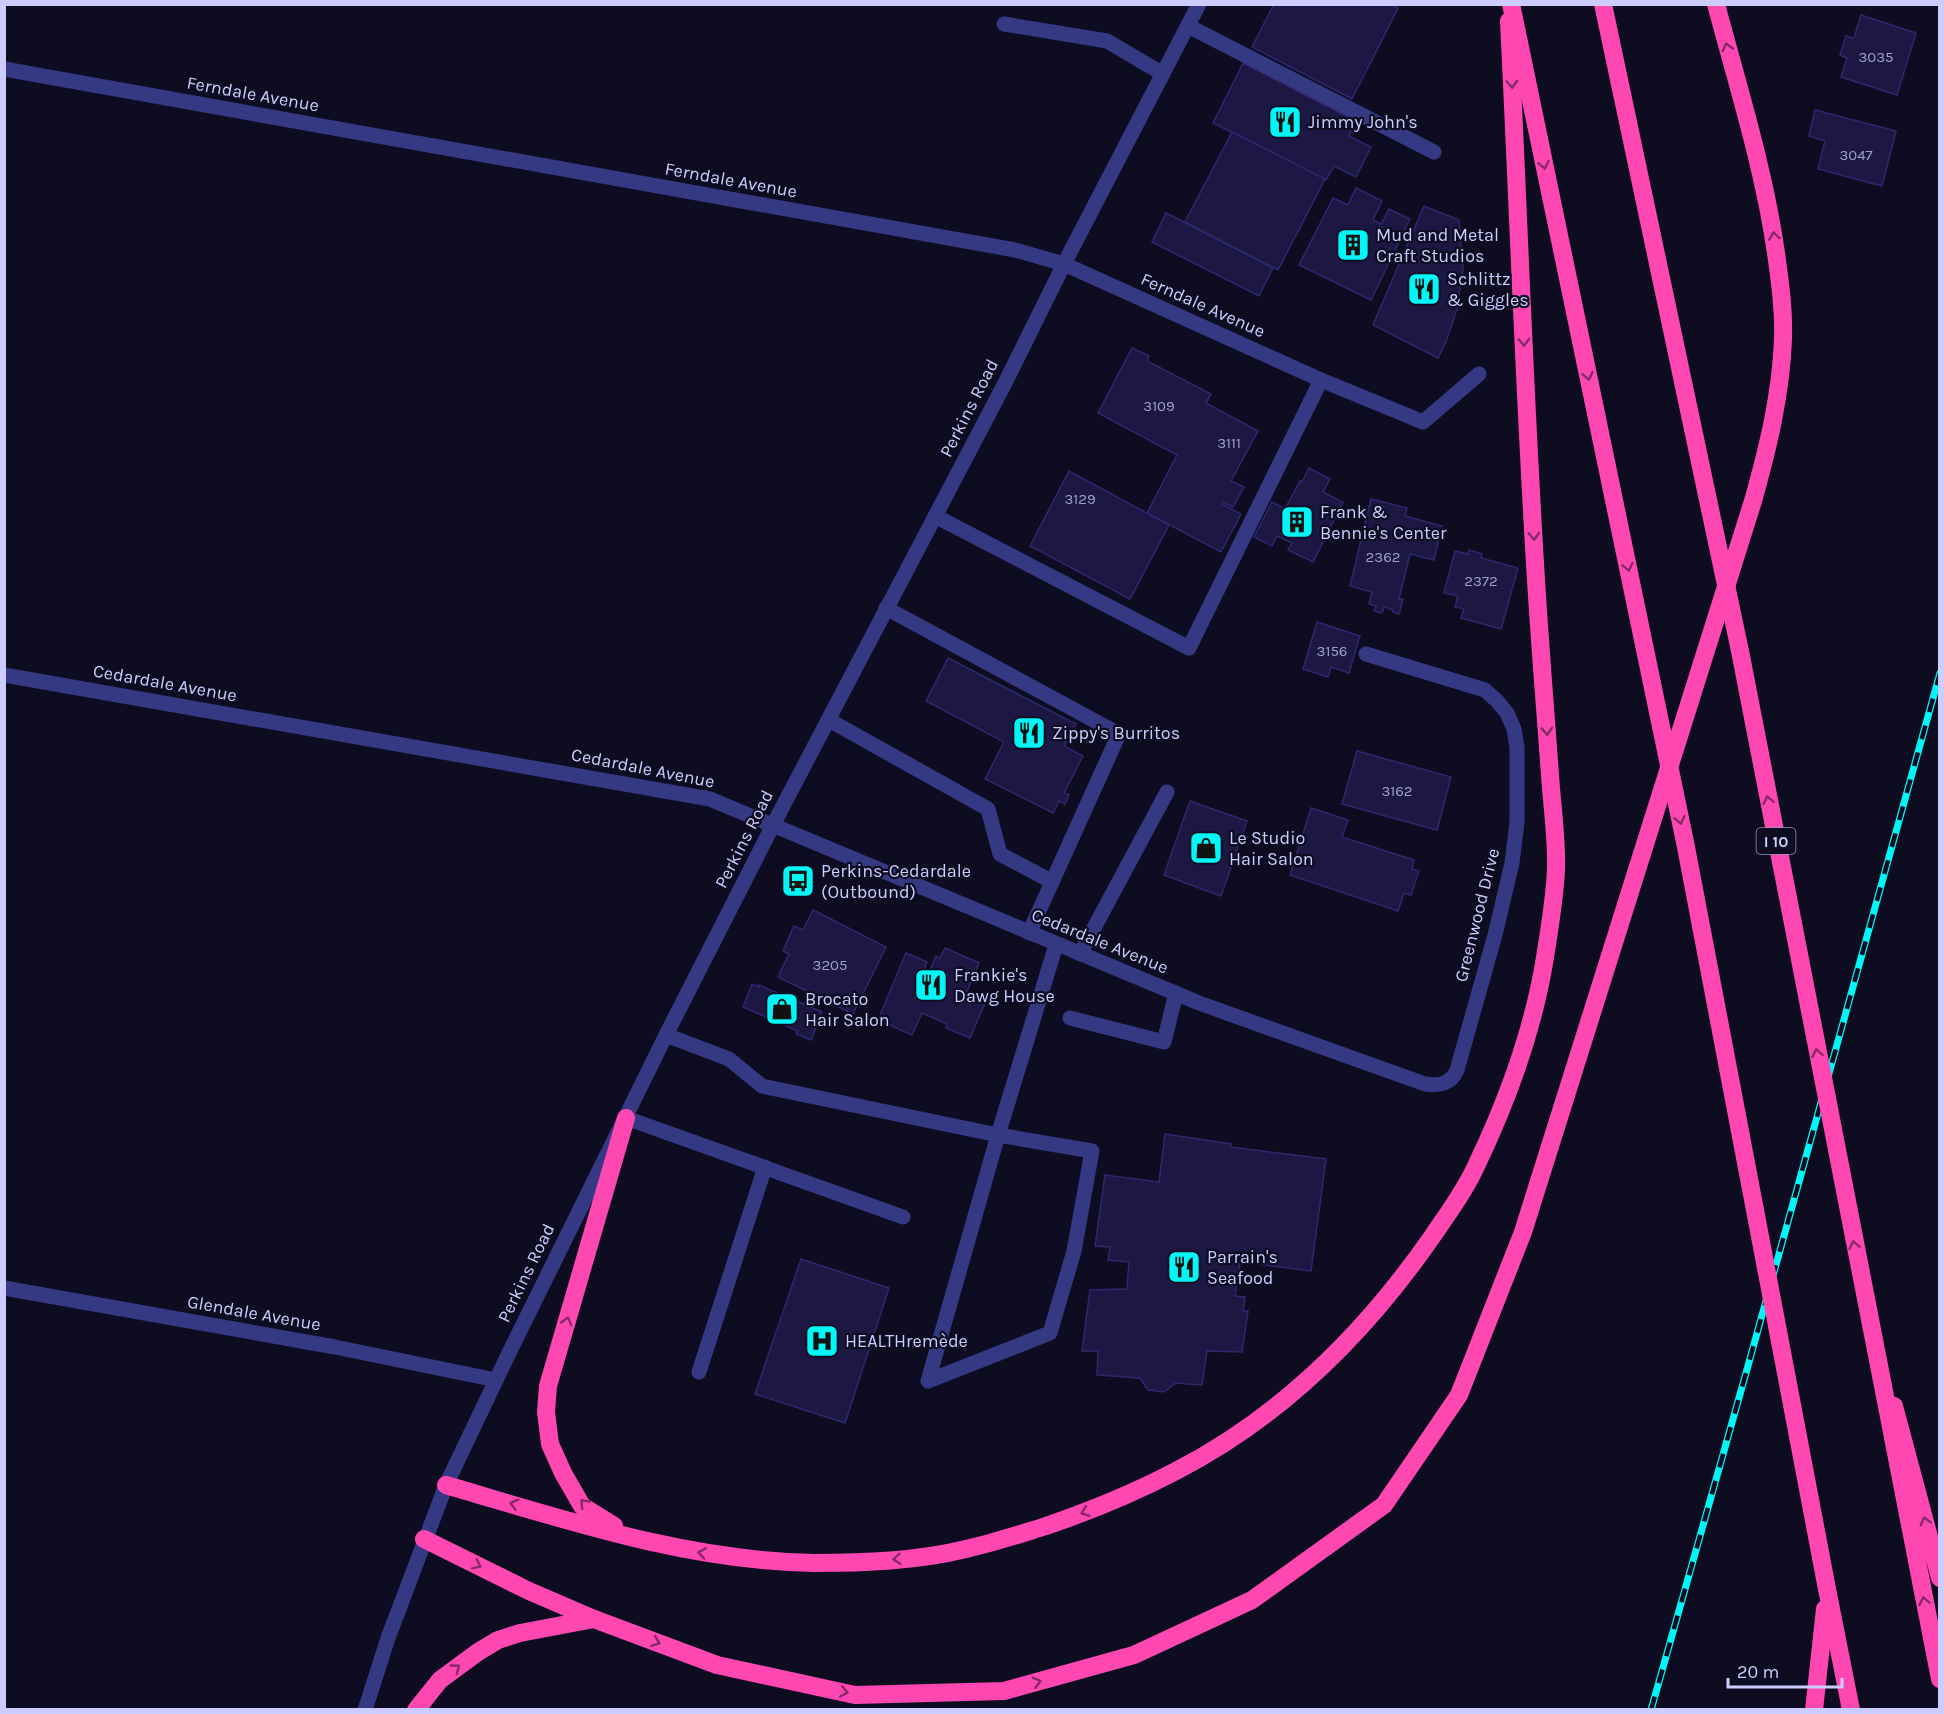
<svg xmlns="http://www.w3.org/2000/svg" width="1944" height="1714" viewBox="0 0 1944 1714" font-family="Karla,sans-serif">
	<rect width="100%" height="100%" fill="#0e0c21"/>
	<g fill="#1c1743" stroke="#2f2870" stroke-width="1.5">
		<path d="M1274 4H1391L1398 8 1352 99 1252 47Z"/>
		<path d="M1861 15 1916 33 1897 95 1841 77 1847 58 1840 55 1846 36 1854 38Z"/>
		<path d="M1243 63 1356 121 1349 136 1371 147 1356 177 1334 166 1326 180 1213 123Z"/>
		<path d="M1815 110 1896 131 1882 186 1818 169 1825 141 1809 136Z"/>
		<path d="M1232 132 1325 179 1278 270 1185 222Z"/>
		<path d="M1356 188 1382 201 1373 220 1381 224 1389 209 1410 219 1371 300 1299 265 1333 198 1348 205Z"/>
		<path d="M1424 206 1459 220 1463 269 1457 309 1446 342 1438 358 1373 325Z"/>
		<path d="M1166 213 1273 268 1259 296 1152 242Z"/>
		<path d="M1132 348 1149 356 1147 361 1211 394 1206 403 1258 431 1231 481 1244 487 1233 507 1223 502 1222 504 1241 514 1221 552 1147 513 1177 455 1098 413Z"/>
		<path d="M1309 468 1330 479 1323 492 1343 502 1313 562 1288 550 1292 543 1277 536 1272 546 1254 537 1272 502 1285 509 1300 481 1302 482Z"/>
		<path d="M1069 471 1169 525 1130 599 1030 546Z"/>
		<path d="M1371 499 1407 508 1405 516 1442 526 1434 560 1410 554 1399 599H1403L1399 614 1393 612V610L1384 607 1382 613 1374 611 1376 606 1369 604 1372 592 1350 586Z"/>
		<path d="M1469 550 1482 554 1481 558 1518 568 1501 629 1461 618 1464 609 1455 607 1458 596 1444 593 1455 551 1468 554Z"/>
		<path d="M1317 622 1360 636 1349 673 1331 667 1328 677 1303 669Z"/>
		<path d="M948 658 1076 724 1064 746 1083 756 1064 793 1069 795 1065 804 1059 801 1053 813 985 779 1004 742 926 701Z"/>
		<path d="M1357 751 1451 777 1437 830 1342 804Z"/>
		<path d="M1190 801 1247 821 1221 896 1164 875Z"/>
		<path d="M1311 808 1348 820 1342 837 1414 860 1412 869 1419 871 1411 895 1404 893 1398 911 1290 875Z"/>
		<path d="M813 910 886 947 853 1014 778 977 789 954 783 951 794 926 803 930Z"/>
		<path d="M945 948 979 963 966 994 985 1003 970 1038 946 1028 947 1024 922 1013 912 1035 878 1020 906 953 927 962 923 973 933 977 934 972 930 970 936 956 940 958Z"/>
		<path d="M752 984 759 987V985L822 1012 811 1040 796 1034 798 1031 743 1007Z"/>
		<path d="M1165 1134 1231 1144V1147L1326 1159 1311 1271 1240 1262 1235 1296 1245 1297 1243 1311H1248L1242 1352 1207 1351 1202 1385 1176 1383 1164 1392 1148 1390 1140 1378 1097 1375 1098 1351H1082L1090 1290 1127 1289 1129 1262 1108 1260 1110 1247 1095 1246 1105 1175 1159 1182Z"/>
		<path d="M801 1259 889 1288 845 1423 755 1394Z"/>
	</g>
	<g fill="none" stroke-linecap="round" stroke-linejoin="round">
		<g stroke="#353983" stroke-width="15">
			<path d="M1004 24 1107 41 1163 74"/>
			<path d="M1188 26 1434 152"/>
			<path d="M4 69 1015 250 1064 264 1321 380 1423 422 1479 374"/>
			<path d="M935 516 1189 648 1321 380"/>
			<path d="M886 608 1119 734 1029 933"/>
			<path d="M4 675 710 799 1199 1003 1425 1084C1440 1086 1451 1084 1457 1070L1495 935 1512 863 1517 822V747L1514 729 1507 713 1497 701 1485 690 1366 654"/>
			<path d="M829 720 988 809 1000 854 1051 881"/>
			<path d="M1080 954 1167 792"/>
			<path d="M1070 1018 1164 1042 1176 993"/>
			<path d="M666 1035 729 1059 762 1086 998 1135 1056 945"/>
			<path d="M626 1118 903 1217"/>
			<path d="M998 1135 1092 1151 1074 1251 1050 1333 928 1381Z"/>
			<path d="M4 1288 335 1347 496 1380"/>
			<path d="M699 1372 765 1167"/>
			<path d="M365 1710 388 1638 446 1485 509 1353 666 1035 773 825 1004 385 1064 264 1199 4"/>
		</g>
		<g stroke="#ff47b1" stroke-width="18">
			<path d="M1894 1406 1940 1578"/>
			<path d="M446 1485C566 1520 687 1561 814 1563 864 1563 917 1561 966 1549 993 1543 1020 1534 1046 1526 1090 1511 1134 1493 1176 1471 1281 1417 1367 1331 1434 1234 1449 1212 1466 1189 1477 1164 1509 1097 1535 1025 1546 951 1550 925 1555 896 1556 869 1557 839 1552 806 1550 775 1545 705 1539 634 1535 563 1524 383 1518 202 1509 21"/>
			<path d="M614 1526 582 1506 563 1473 550 1444 546 1412 548 1386 626 1118"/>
			<path d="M424 1539 529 1591 594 1619 717 1665 855 1695 1004 1691 1134 1655 1252 1600 1384 1505 1459 1395 1523 1232 1753 501C1768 448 1781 394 1783 339 1784 310 1780 282 1776 253 1764 169 1738 87 1716 4"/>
			<path d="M1827 1589 1851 1710"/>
			<path d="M416 1710 440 1680 478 1652 498 1640 520 1633 594 1619"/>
			<path d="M1814 1710 1825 1609"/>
		</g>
		<defs>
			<path id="rail" d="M1651 1710 1746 1373 1940 673"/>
		</defs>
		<use href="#rail" stroke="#00f6f7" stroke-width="7"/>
		<use href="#rail" stroke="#0e0c21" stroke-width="4.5" stroke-dasharray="14" stroke-linecap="butt"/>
		<g stroke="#ff47b1" stroke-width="18">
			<path d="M1511 4 1686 847 1827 1589"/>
			<path d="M1603 4 1740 651 1940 1679"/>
		</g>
	</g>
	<defs><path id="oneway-chevron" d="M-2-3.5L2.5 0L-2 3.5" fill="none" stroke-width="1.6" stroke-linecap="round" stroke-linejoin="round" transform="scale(1.5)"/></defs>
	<g stroke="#862a69">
		<use href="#oneway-chevron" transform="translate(1727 47) rotate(-105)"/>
		<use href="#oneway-chevron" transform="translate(1512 84) rotate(87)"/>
		<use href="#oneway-chevron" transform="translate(1544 165) rotate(78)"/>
		<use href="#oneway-chevron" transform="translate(1774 236) rotate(-98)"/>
		<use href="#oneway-chevron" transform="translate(1524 342) rotate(87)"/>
		<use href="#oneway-chevron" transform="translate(1588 376) rotate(78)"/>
		<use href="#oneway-chevron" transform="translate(1534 536) rotate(87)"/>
		<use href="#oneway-chevron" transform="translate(1628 567) rotate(78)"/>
		<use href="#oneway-chevron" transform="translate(1547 731) rotate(86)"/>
		<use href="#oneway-chevron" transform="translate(1768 800) rotate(-101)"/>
		<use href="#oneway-chevron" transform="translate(1680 820) rotate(78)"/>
		<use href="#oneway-chevron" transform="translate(1817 1053) rotate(-101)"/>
		<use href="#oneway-chevron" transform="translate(1854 1245) rotate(-101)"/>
		<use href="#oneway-chevron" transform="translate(567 1321) rotate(-74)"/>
		<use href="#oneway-chevron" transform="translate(584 1503) rotate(-133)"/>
		<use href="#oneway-chevron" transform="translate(514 1504) rotate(-165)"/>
		<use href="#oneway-chevron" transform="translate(1085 1512) rotate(160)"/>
		<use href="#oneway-chevron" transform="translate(1925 1521) rotate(-105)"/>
		<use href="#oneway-chevron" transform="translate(702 1553) rotate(-171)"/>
		<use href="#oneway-chevron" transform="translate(897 1559) rotate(175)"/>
		<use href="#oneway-chevron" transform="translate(477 1565) rotate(26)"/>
		<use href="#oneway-chevron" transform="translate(1924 1601) rotate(-101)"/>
		<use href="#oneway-chevron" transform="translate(656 1642) rotate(21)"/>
		<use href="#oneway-chevron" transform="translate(456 1668) rotate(-36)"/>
		<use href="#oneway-chevron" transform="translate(1037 1682) rotate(-15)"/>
		<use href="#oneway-chevron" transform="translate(844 1692) rotate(12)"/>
	</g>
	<defs>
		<symbol id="restaurant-square" viewBox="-11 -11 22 22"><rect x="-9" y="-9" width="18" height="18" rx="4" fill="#00f6f7" stroke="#0e0c21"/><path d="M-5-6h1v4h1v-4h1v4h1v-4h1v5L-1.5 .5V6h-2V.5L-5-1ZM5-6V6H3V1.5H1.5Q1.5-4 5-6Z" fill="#111"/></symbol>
		<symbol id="building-square" viewBox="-11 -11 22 22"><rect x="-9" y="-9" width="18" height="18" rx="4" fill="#00f6f7" stroke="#0e0c21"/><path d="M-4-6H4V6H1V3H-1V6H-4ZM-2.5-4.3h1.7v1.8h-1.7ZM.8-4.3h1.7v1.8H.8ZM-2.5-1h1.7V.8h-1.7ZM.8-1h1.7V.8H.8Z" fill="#111"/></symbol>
		<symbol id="shop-square" viewBox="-11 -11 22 22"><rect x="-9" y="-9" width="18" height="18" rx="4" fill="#00f6f7" stroke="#0e0c21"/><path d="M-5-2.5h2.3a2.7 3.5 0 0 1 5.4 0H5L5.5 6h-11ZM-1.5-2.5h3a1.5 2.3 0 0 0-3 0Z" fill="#111"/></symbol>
		<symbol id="bus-square" viewBox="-11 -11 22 22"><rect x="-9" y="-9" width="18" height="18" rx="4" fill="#00f6f7" stroke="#0e0c21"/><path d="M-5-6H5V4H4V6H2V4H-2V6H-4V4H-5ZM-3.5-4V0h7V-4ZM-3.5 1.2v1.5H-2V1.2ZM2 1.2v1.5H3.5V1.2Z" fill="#111"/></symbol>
		<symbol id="hospital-square" viewBox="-11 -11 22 22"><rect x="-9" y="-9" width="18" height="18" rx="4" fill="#00f6f7" stroke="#0e0c21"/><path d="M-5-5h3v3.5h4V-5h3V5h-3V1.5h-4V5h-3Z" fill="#111"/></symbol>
	</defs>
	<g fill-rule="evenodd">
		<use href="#restaurant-square" x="1266" y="103" width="38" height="38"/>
		<use href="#building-square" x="1334" y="226" width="38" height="38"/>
		<use href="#restaurant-square" x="1405" y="270" width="38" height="38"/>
		<use href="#building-square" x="1278" y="503" width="38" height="38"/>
		<use href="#restaurant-square" x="1010" y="714" width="38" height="38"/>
		<use href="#shop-square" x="1187" y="829" width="38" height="38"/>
		<use href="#bus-square" x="779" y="862" width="38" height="38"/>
		<use href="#restaurant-square" x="912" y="966" width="38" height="38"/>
		<use href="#shop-square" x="763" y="990" width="38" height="38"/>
		<use href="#restaurant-square" x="1165" y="1248" width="38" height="38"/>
		<use href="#hospital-square" x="803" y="1322" width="38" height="38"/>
	</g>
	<g text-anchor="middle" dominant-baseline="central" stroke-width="4.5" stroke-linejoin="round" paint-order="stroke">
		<g font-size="15" fill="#a19fd0">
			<text x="1876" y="57">3035</text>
			<text x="1856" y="155">3047</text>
			<text x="1159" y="406">3109</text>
			<text x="1229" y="443">3111</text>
			<text x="1080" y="499">3129</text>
			<text x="1383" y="557">2362</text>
			<text x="1481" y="581">2372</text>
			<text x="1332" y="651">3156</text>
			<text x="1397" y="791">3162</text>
			<text x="830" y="965">3205</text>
		</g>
		<rect fill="#0e0c21" stroke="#9492bc" stroke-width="1.5" x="1756.5" y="828" width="39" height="26" rx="4.5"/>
		<g font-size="16" font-weight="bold" fill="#cdccff">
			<text x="1776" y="841">I 10</text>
		</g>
		<g font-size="18" fill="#cdccff" stroke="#0e0c21">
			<text transform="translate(253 94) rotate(10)">Ferndale Avenue</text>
			<text transform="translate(731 180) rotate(10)">Ferndale Avenue</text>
			<text transform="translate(1203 305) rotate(24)">Ferndale Avenue</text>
			<text transform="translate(969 408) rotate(-63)">Perkins Road</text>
			<text transform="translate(165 683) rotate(10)">Cedardale Avenue</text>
			<text transform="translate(643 768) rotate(11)">Cedardale Avenue</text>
			<text transform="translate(744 839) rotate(-63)">Perkins Road</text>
			<text transform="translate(1477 915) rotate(-76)">Greenwood Drive</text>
			<text transform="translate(1100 941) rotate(22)">Cedardale Avenue</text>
			<text transform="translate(526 1273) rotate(-64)">Perkins Road</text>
			<text transform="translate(254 1313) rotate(10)">Glendale Avenue</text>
		</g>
		<g font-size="18" fill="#cdccff" stroke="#0e0c21" text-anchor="start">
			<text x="1308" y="122">Jimmy John's</text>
			<text x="1376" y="235">Mud and Metal<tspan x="1376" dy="21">Craft Studios</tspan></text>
			<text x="1447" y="279">Schlittz<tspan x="1447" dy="21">&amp; Giggles</tspan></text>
			<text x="1320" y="512">Frank &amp;<tspan x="1320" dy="21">Bennie's Center</tspan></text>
			<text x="1052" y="733">Zippy's Burritos</text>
			<text x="1229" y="838">Le Studio<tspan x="1229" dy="21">Hair Salon</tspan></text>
			<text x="821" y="871">Perkins-Cedardale<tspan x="821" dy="21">(Outbound)</tspan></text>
			<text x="954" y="975">Frankie's<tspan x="954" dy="21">Dawg House</tspan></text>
			<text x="805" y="999">Brocato<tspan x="805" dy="21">Hair Salon</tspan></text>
			<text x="1207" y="1257">Parrain's<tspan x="1207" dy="21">Seafood</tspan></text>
			<text x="845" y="1341">HEALTHremède</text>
		</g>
	</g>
	<rect width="1944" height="1714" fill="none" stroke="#cdccff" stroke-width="12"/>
	<path d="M1728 1678v9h114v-9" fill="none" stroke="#cdccff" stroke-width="3"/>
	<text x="1737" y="1678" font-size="18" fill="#cdccff" stroke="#0e0c21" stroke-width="4.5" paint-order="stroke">20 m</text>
</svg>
